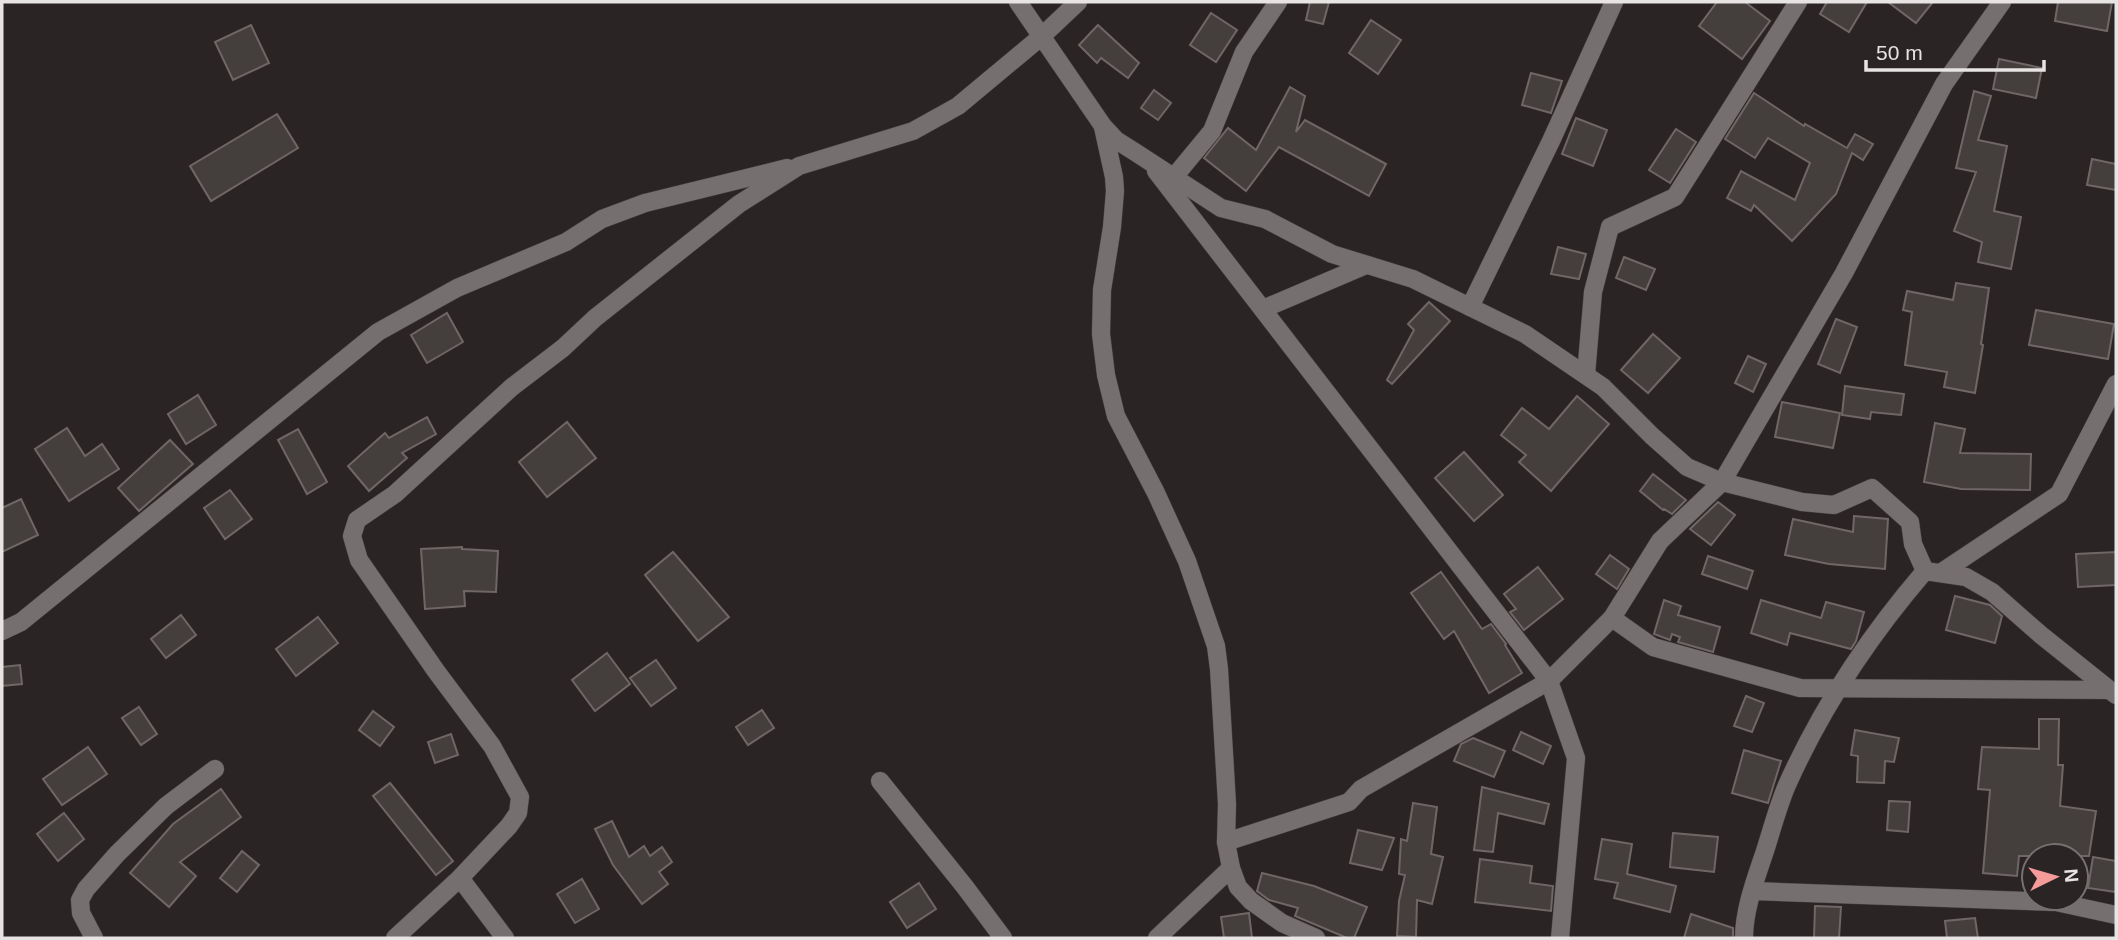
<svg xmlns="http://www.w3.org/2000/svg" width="2118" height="940" viewBox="0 0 2118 940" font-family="Arial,sans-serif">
	<rect width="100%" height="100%" fill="#2a2424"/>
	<g fill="#443e3d" stroke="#6f6767" stroke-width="2">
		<path d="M1310 2H1329L1323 24 1306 20Z"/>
		<path d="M1717 2H1745L1770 21 1742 59 1699 26Z"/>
		<path d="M1827 2H1867L1849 32 1820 14Z"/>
		<path d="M1888 2H1933L1916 23Z"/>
		<path d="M2058 2H2112L2107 31 2055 21Z"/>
		<path d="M1211 13 1237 30 1216 62 1190 45Z"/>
		<path d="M1371 20 1401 40 1378 74 1349 53Z"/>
		<path d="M251 25 269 63 233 80 215 42Z"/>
		<path d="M1098 25 1139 63 1128 78 1101 58 1097 63 1079 45Z"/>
		<path d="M1999 59 2042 68 2036 98 1993 89Z"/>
		<path d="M1531 73 1562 81 1551 113 1522 105Z"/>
		<path d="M1290 87 1305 96 1296 132 1305 120 1386 164 1369 196 1279 147 1246 191 1204 158 1228 128 1256 150Z"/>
		<path d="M1154 90 1171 103 1158 120 1141 108Z"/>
		<path d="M1974 91 1991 96 1978 140 2007 146 1994 211 2021 217 2011 269 1978 262 1982 242 1954 231 1976 172 1956 168Z"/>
		<path d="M1754 93 1804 126 1805 124 1847 148 1855 134 1873 144 1863 160 1852 153 1836 194 1792 241 1754 205 1751 211 1727 198 1741 171 1795 200 1810 163 1768 138 1755 158 1725 139Z"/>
		<path d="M277 114 298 148 211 201 190 166Z"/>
		<path d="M1576 118 1607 130 1593 166 1562 154Z"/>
		<path d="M1676 129 1696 142 1670 183 1649 170Z"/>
		<path d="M2092 159 2116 164V190L2087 185Z"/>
		<path d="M1558 247 1586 254 1579 279 1551 274Z"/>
		<path d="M1624 257 1655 269 1646 290 1616 278Z"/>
		<path d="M1956 283 1989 288 1981 344 1983 345 1975 393 1944 387 1947 372 1905 365 1912 312 1903 310 1907 291 1953 300Z"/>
		<path d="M1429 302 1450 321 1392 384 1387 380 1414 330 1408 324Z"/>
		<path d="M2036 310 2114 324 2108 359 2029 345Z"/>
		<path d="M447 313 463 342 427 363 411 335Z"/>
		<path d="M1836 319 1857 327 1840 373 1818 364Z"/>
		<path d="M1653 334 1680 358 1648 393 1621 370Z"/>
		<path d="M1748 356 1766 364 1753 392 1735 383Z"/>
		<path d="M1845 386 1904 394 1901 415 1871 412 1870 419 1842 415Z"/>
		<path d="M198 395 216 425 186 444 168 414Z"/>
		<path d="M1577 396 1609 424 1551 491 1519 462 1526 455 1501 435 1522 408 1549 429Z"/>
		<path d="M1782 402 1840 413 1833 448 1775 437Z"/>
		<path d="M427 417 436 434 402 453 407 458 369 491 348 466 385 433 389 438Z"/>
		<path d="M567 422 596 458 547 497 519 462Z"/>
		<path d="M1935 423 1965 429 1960 453 2031 454 2030 490 1961 489 1924 482Z"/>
		<path d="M67 428 85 456 102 444 119 469 69 501 35 449Z"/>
		<path d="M298 429 327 482 307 494 278 440Z"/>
		<path d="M170 440 193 464 139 511 118 488Z"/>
		<path d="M1464 452 1503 495 1474 521 1435 478Z"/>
		<path d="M1653 474 1686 500 1672 514 1664 509 1663 510 1640 491Z"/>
		<path d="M230 490 252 519 225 539 204 508Z"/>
		<path d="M21 499 38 535 2 552V508Z"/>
		<path d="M1718 502 1735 515 1711 545 1690 529Z"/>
		<path d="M1854 516 1888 519 1885 569 1829 564 1785 555 1793 519 1853 532Z"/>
		<path d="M462 547V549L498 551 496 592 464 591 465 606 425 609 421 549Z"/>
		<path d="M673 552 729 617 698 641 645 575Z"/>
		<path d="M2116 552V585L2078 587 2076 554Z"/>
		<path d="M1610 555 1629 569 1617 589 1596 574Z"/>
		<path d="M1708 556 1753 571 1747 589 1702 574Z"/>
		<path d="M1538 567 1563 599 1524 630 1510 612 1516 609 1504 594Z"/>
		<path d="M1441 572 1482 629 1491 624 1506 644 1505 645 1522 673 1489 693 1454 631 1444 639 1411 593Z"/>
		<path d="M1955 596 1990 605 2002 616 1995 643 1946 630Z"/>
		<path d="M1664 600 1681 606 1678 615 1720 627 1713 652 1678 642 1680 637 1672 634 1670 640 1654 634Z"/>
		<path d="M1761 600 1821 618 1826 602 1864 612 1856 641 1851 649 1790 633 1787 645 1751 633Z"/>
		<path d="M181 615 196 635 166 658 151 639Z"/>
		<path d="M318 617 338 643 296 676 276 649Z"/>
		<path d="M607 653 630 684 595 711 572 680Z"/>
		<path d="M656 660 676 688 651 706 630 678Z"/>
		<path d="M20 665 22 684 2 686V667Z"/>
		<path d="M1746 696 1764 703 1752 732 1734 726Z"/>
		<path d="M139 707 157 734 141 745 122 718Z"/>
		<path d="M762 710 774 728 748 745 736 727Z"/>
		<path d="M373 711 394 727 380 746 359 730Z"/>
		<path d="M2039 719H2059L2058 765H2063L2060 806 2096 811 2089 856H2019L2017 876 1983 873 1990 790 1978 789 1982 747 2039 749Z"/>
		<path d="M1855 730 1899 738 1894 762 1885 761 1884 783 1857 782 1858 756 1851 755Z"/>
		<path d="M1521 732 1551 746 1543 764 1513 750Z"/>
		<path d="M451 734 458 755 435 763 428 742Z"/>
		<path d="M1473 738 1505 751 1494 777 1454 761 1461 744Z"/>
		<path d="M88 747 107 774 62 805 43 779Z"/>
		<path d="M1744 750 1781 761 1768 803 1732 793Z"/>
		<path d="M390 783 453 861 436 875 373 796Z"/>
		<path d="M1482 787 1549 804 1544 824 1498 813 1493 852 1474 850Z"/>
		<path d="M221 789 241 817 180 862 196 876 169 907 130 873 173 824Z"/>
		<path d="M1889 801 1910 802 1908 832 1887 830Z"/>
		<path d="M1413 803 1437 807 1431 854 1443 857 1432 904 1417 900 1416 937 1397 936 1399 901 1405 875 1399 874 1401 839 1407 841Z"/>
		<path d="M64 813 84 839 58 861 37 834Z"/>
		<path d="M612 821 629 857 644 846 650 856 662 847 672 862 659 872 668 884 642 904 613 865 595 829Z"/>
		<path d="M1358 830 1394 838 1382 870 1350 863Z"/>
		<path d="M1673 833 1718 837 1714 872 1670 867Z"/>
		<path d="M1602 839 1632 844 1627 874 1676 886 1670 912 1614 898 1618 883 1595 879Z"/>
		<path d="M242 851 259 865 237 892 220 878Z"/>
		<path d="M2093 857 2116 861V892L2088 888Z"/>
		<path d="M1480 859 1532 866 1530 883 1553 886 1551 911 1475 902Z"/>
		<path d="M1262 873 1314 886 1367 907 1354 938H1347L1295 916 1298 908 1269 900 1257 891Z"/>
		<path d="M582 879 599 909 575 923 557 894Z"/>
		<path d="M919 883 936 909 907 928 890 902Z"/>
		<path d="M1815 906 1841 907 1839 938H1814Z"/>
		<path d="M1249 913 1252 938H1224L1221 917Z"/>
		<path d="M1691 914 1733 928V938H1684Z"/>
		<path d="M1975 918 1978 938H1947L1945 921Z"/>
	</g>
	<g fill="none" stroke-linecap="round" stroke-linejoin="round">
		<defs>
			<g id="minor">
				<path d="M1018 2 1103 126 1116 140 1135 152 1221 208 1265 219 1332 254 1413 279 1525 334 1603 387 1652 436 1687 467 1722 482 1802 502 1834 505 1872 488 1910 522 1913 544 1925 571 1966 577 1992 592 2041 635 2116 695"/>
				<path d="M1103 127 1114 177 1115 191 1112 227 1102 290 1101 334 1106 375 1116 416 1156 493 1187 561 1216 646 1219 669 1227 804 1226 842 1231 868 1238 887 1251 901 1282 923 1316 938"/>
				<path d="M1156 171 1549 681 1576 758 1560 938"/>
				<path d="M1174 177 1212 131 1244 52 1278 2"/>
				<path d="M1470 307 1551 141 1614 2"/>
				<path d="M1263 309 1366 265"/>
				<path d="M1586 375 1593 292 1610 227 1675 197 1798 2"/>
				<path d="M1942 572 2059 494 2116 384"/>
				<path d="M1612 618 1660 541 1722 482 1844 273 1944 84 2002 2"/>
				<path d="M2 631 21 622 378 332 457 288 566 242 602 219 645 203 787 168"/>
				<path d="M880 781 965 887 1003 938"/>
				<path d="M1226 842 1349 802 1361 789 1549 681 1612 618 1653 647 1800 688 2109 690"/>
				<path d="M460 878 505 938"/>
				<path d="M1753 891 2056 902 2116 915"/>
				<path d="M94 938 81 913 80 900 86 889 117 854 166 806 215 769"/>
				<path d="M395 938 460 878 509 826 518 813 520 797 492 746 436 671 359 560 352 536 357 520 395 494 512 387 563 348 595 318 739 204 799 166 913 131 958 106 1042 36 1078 2"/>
				<path d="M1157 938 1231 868"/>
				<path d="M1744 938C1744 909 1756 878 1765 851 1772 829 1778 806 1787 785 1822 707 1869 636 1925 571"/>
			</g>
		</defs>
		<use href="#minor" stroke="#464141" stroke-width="19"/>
		<use href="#minor" stroke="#766f6f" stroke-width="18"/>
	</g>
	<rect width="2118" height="940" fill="none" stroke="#e8e4e4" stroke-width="7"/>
	<g transform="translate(2055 877) rotate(85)"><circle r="33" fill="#2a2424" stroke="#767171" stroke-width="2"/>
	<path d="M0-5L12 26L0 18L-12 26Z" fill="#f59b9a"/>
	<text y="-10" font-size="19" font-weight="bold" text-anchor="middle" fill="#e8e4e4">N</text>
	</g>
	<path d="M1866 60v10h178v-10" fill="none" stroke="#e8e4e4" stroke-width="3.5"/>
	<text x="1876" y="60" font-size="21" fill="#e8e4e4" stroke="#2a2424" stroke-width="5" paint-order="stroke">50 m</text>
</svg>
